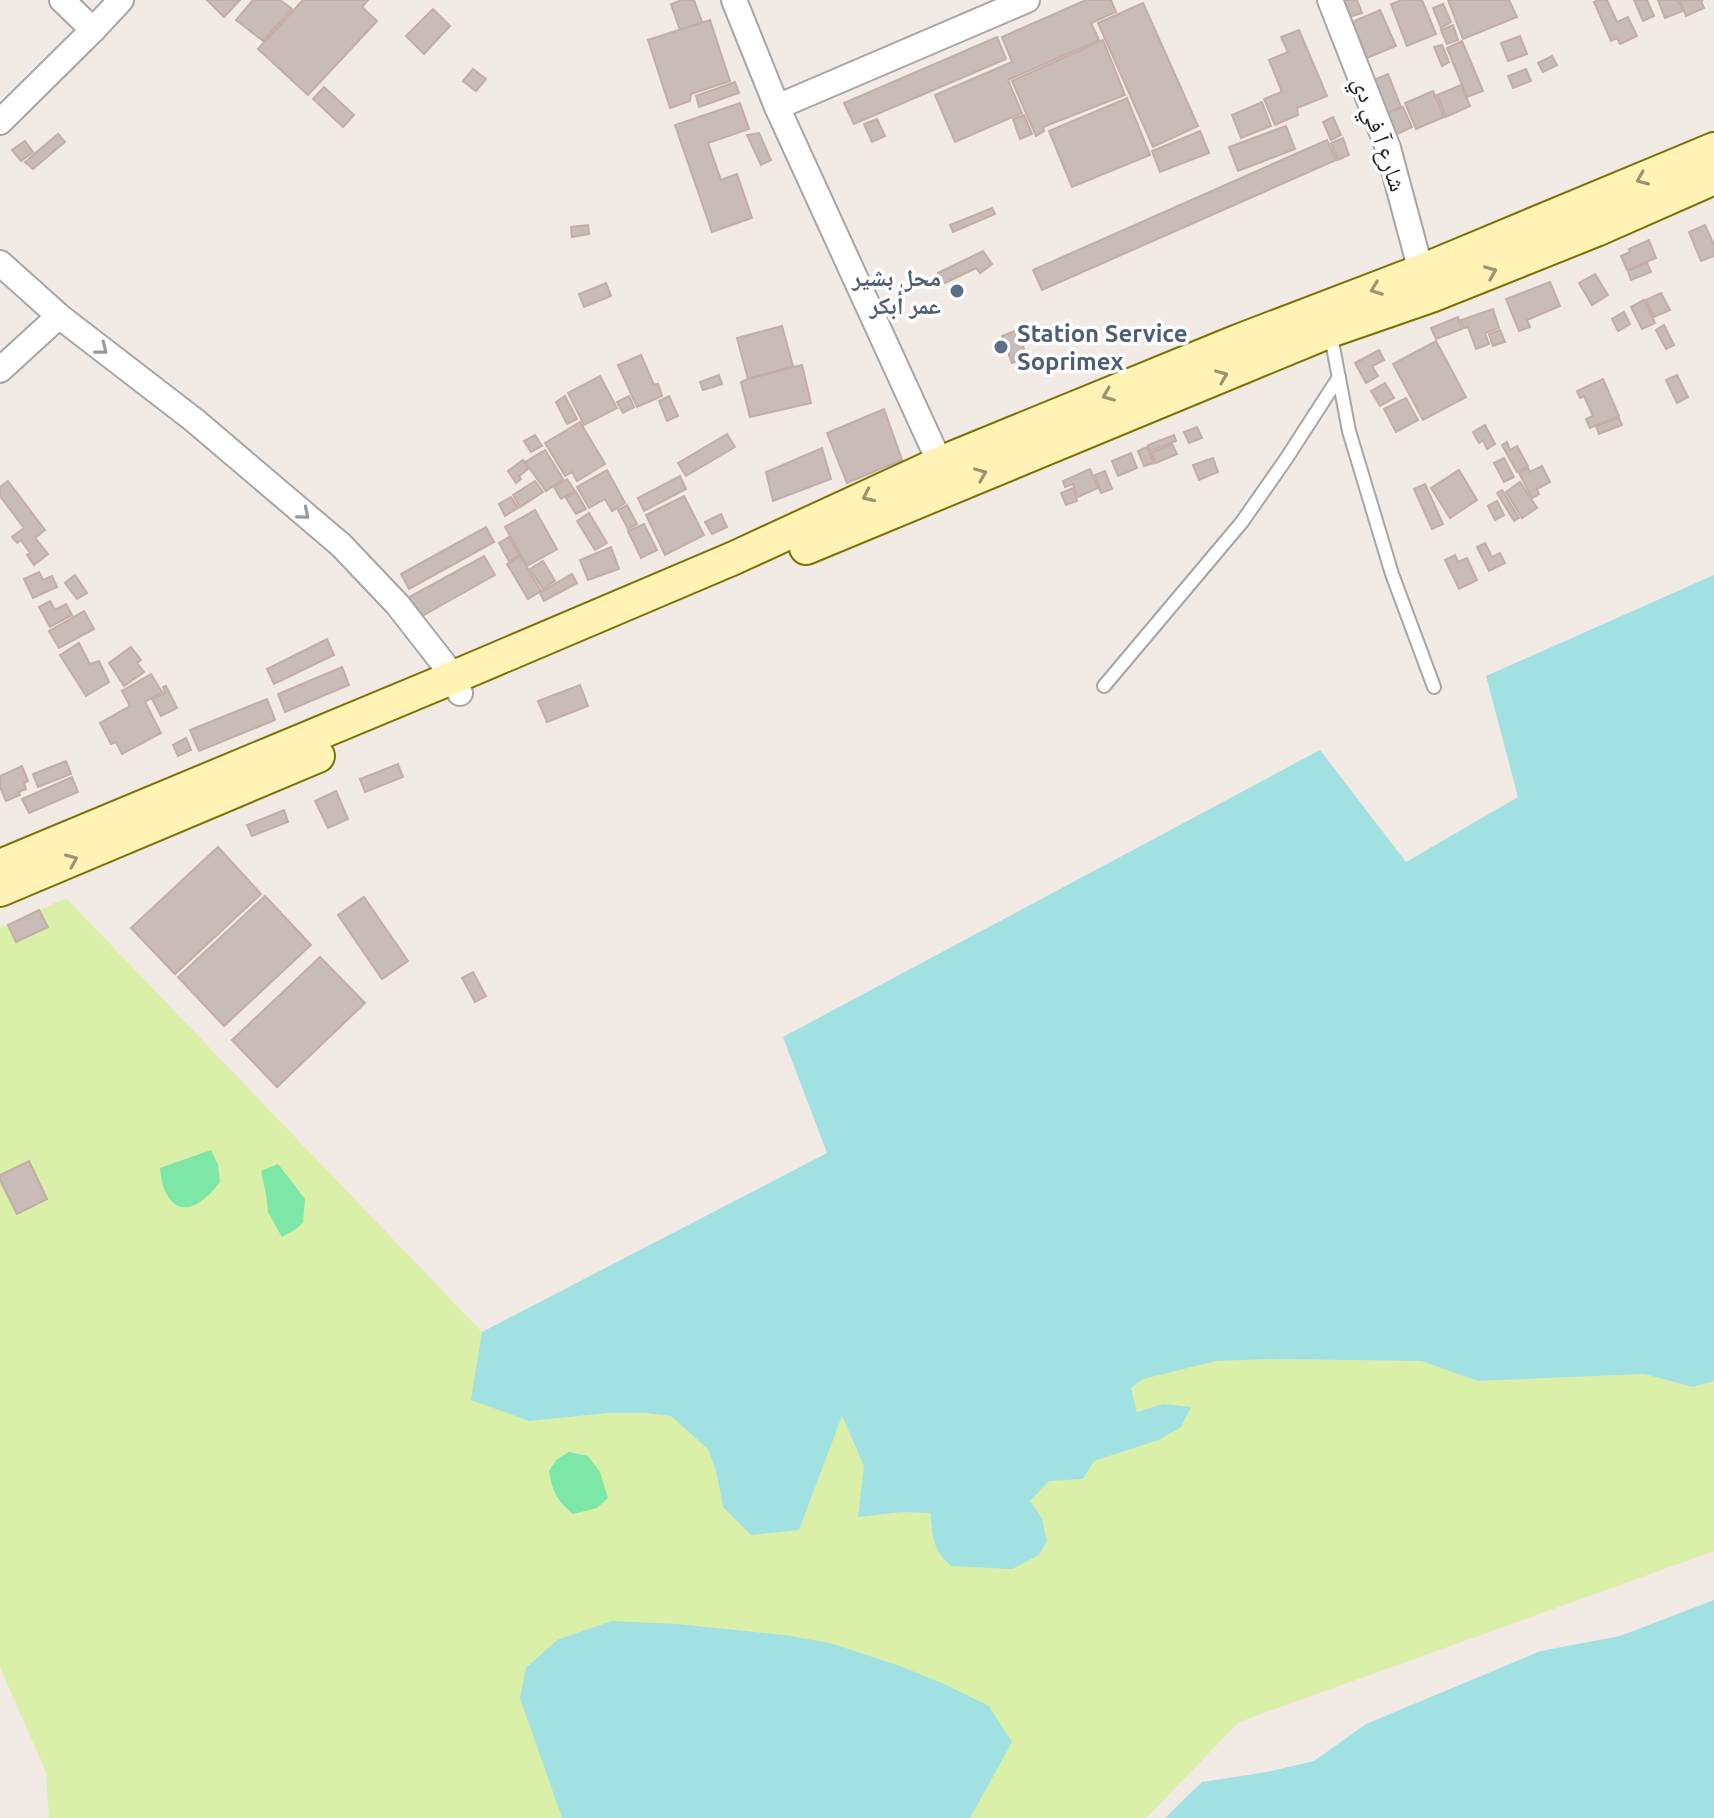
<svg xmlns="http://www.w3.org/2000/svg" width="1714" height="1818" viewBox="0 0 1714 1818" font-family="Ubuntu,'Noto Naskh Arabic',sans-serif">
	<rect width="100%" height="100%" fill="#f1eae5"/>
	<path fill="#daefa7" d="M66 898 482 1332 472 1400 530 1421 609 1413H644L671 1416 708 1448 716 1471 723 1507 799 1529 842 1415 864 1466 859 1516 902 1512 930 1513 931 1529 951 1566H978L1042 1518 1030 1501 1049 1480 1083 1479 1094 1461 1159 1440 1163 1404 1137 1412 1131 1388 1142 1379 1216 1361 1274 1359 1421 1361 1478 1381 1644 1374 1693 1387 1714 1381V1551L1239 1722 1146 1818H49L46 1772 0 1667V928Z"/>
	<g fill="#7ce7a7">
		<path d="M211 1150 218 1165 220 1182C206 1201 181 1222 166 1193 162 1186 161 1176 160 1168Z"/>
		<path d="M278 1164 305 1199 303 1222 296 1229 282 1237 268 1212 266 1194 261 1171Z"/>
		<path d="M569 1452 588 1456 600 1472 608 1498 597 1508 573 1514C557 1501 552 1491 549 1471L556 1460Z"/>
	</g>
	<g fill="#a2e1e2">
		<path d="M1714 575V1381L1693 1387 1644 1374 1478 1381 1421 1361 1274 1359 1216 1361 1143 1379 1131 1388 1137 1412 1163 1404 1191 1407 1181 1427 1159 1440 1094 1461 1083 1479 1049 1481 1030 1501 1042 1518 1047 1541 1039 1555 1012 1569 951 1566C932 1548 933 1538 930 1513L902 1512 858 1517 864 1466 842 1416 799 1530 751 1535 723 1507 716 1471 708 1449 671 1416 644 1413H609L529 1421 471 1400 482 1332 827 1153 783 1037 1320 750 1406 862 1518 797 1486 676Z"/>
		<path d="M1714 1600V1818H1165L1202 1782 1267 1772 1314 1761 1366 1724 1541 1651 1620 1636Z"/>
		<path d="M612 1621 677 1624 784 1635 830 1643 897 1665 942 1683 989 1706 1012 1742 970 1818H562L520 1698 526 1668 557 1640Z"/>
	</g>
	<g fill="#c9bbb8" stroke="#c4ada6" stroke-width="2">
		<path d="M207 0H240L224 17Z"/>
		<path d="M253 0H280L292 9 263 41 236 20Z"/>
		<path d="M303 0H368L362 7 377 21 308 95 258 49Z"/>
		<path d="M682 0H694L702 22 680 30 671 4Z"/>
		<path d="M1086 0H1111L1116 12 1091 23 1099 40 1008 80 1022 113 955 142 935 95 1012 62 1002 37Z"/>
		<path d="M1344 0H1357L1362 13 1342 19 1336 3Z"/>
		<path d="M1402 0H1422L1436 34 1407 46 1391 4Z"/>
		<path d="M1448 0H1509L1517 17 1463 39Z"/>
		<path d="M1598 0H1607L1617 22 1628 17 1637 36 1620 44 1617 38 1611 41 1594 2Z"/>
		<path d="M1634 0H1647L1654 16 1643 21Z"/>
		<path d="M1658 0H1678L1683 11 1665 18Z"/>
		<path d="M1680 0H1703L1701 1 1704 8 1686 16Z"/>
		<path d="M1143 3 1198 126 1153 147 1098 23Z"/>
		<path d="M1443 4 1451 22 1441 28 1433 8Z"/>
		<path d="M433 9 450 26 424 54 406 36Z"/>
		<path d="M1380 10 1396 46 1367 58 1352 22Z"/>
		<path d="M710 20 730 81 691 94 690 101 670 108 648 40Z"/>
		<path d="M1453 25 1458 40 1447 44 1441 30Z"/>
		<path d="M1299 30 1327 96 1297 108 1298 115 1275 125 1264 99 1282 92 1269 60 1288 52 1281 37Z"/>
		<path d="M1520 36 1527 54 1508 61 1501 43Z"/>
		<path d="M997 37 1006 59 854 124 844 103Z"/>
		<path d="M1103 40 1125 95 1043 127 1044 131 1036 136 1012 81Z"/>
		<path d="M1462 41 1483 91 1467 97 1447 48Z"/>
		<path d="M1442 45 1449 62 1442 66 1434 47Z"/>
		<path d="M1552 56 1557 65 1543 72 1538 63Z"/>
		<path d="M473 69 486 79 476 91 463 81Z"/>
		<path d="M1526 69 1531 81 1513 88 1508 76Z"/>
		<path d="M1388 74 1401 107 1385 114 1371 81Z"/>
		<path d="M735 82 739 93 699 107 696 96Z"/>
		<path d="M1461 85 1470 106 1446 117 1437 95Z"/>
		<path d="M324 87 354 115 343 127 313 99Z"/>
		<path d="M1433 91 1444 117 1416 129 1405 103Z"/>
		<path d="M1127 98 1150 155 1072 187 1049 131Z"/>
		<path d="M1262 102 1271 126 1241 138 1232 115Z"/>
		<path d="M740 103 749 129 708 143 721 180 737 174 752 218 712 232 675 125Z"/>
		<path d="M1403 107 1412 127 1393 136 1384 115Z"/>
		<path d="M1024 115 1032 134 1020 139 1013 119Z"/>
		<path d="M1333 117 1341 135 1331 140 1323 122Z"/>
		<path d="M877 119 885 136 872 142 864 124Z"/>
		<path d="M1286 126 1295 149 1238 171 1229 147Z"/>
		<path d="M1200 131 1209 153 1160 172 1152 151Z"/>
		<path d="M759 133 771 160 761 165 747 135Z"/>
		<path d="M58 134 65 142 33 169 25 162Z"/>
		<path d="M1343 138 1349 155 1338 160 1331 143Z"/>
		<path d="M1327 140 1336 160 1042 290 1033 270Z"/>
		<path d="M25 141 33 152 21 161 12 150Z"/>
		<path d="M992 208 995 214 953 232 950 225Z"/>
		<path d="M588 225 589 234 572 237 571 227Z"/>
		<path d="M1705 225 1714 245V256L1701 261 1689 232Z"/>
		<path d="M1649 240 1656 258 1627 270 1621 256 1630 252 1629 249Z"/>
		<path d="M983 251 992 264 980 273 976 268 945 283 938 273Z"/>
		<path d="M1647 263 1651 272 1631 280 1628 271Z"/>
		<path d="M1595 274 1608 295 1592 305 1579 283Z"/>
		<path d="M1550 282 1560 306 1527 320 1530 327 1519 331 1506 299Z"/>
		<path d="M606 283 611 296 584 307 579 294Z"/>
		<path d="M1661 293 1670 310 1654 317 1646 300Z"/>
		<path d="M1644 300 1655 323 1642 329 1631 307Z"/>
		<path d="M1493 309 1499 328 1485 333 1489 344 1476 349 1468 327 1464 328 1461 320Z"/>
		<path d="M1624 312 1630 324 1618 331 1612 319Z"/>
		<path d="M1458 317 1462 329 1436 339 1431 328Z"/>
		<path d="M1664 325 1674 345 1666 349 1656 330Z"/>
		<path d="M782 326 793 366 748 379 737 338Z"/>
		<path d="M1017 330 1027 357 1012 363 1002 336Z"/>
		<path d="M1500 330 1505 342 1493 346 1489 334Z"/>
		<path d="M1436 341 1466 397 1423 420 1393 364Z"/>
		<path d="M1379 350 1384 360 1372 366 1378 376 1366 383 1355 363Z"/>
		<path d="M641 355 654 385 658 384 662 396 637 407 618 365Z"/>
		<path d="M802 365 811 403 750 417 741 382 748 379Z"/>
		<path d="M719 375 722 384 703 390 700 382Z"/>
		<path d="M1677 375 1688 397 1677 403 1666 380Z"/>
		<path d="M600 376 617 408 584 425 568 393Z"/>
		<path d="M1603 379 1619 416 1590 428 1586 419 1593 416 1584 396 1580 398 1577 391Z"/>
		<path d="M1385 383 1394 398 1380 406 1371 391Z"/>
		<path d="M565 396 577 419 567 424 556 402Z"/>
		<path d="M629 396 634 407 623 413 617 402Z"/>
		<path d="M669 396 678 416 667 421 659 401Z"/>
		<path d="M1406 398 1418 420 1396 432 1384 409Z"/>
		<path d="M884 409 902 460 847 483 827 433Z"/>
		<path d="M1619 418 1622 425 1599 434 1596 426Z"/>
		<path d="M580 422 605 464 577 481 572 472 565 476 545 443Z"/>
		<path d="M1485 425 1495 444 1487 449 1483 440 1479 443 1473 432Z"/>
		<path d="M1197 427 1202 438 1189 443 1184 432Z"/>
		<path d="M727 434 735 447 686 476 678 463Z"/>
		<path d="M535 435 542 446 531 452 524 441Z"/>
		<path d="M1174 435 1176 441 1150 451 1148 445Z"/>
		<path d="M1507 442 1510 450 1517 446 1528 466 1517 472 1502 445Z"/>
		<path d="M1172 444 1177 454 1156 463 1151 453Z"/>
		<path d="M1147 447 1154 463 1144 466 1138 451Z"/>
		<path d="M822 448 831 479 773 501 766 472Z"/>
		<path d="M545 450 563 479 546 491 525 462Z"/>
		<path d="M1131 453 1137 468 1118 476 1112 461Z"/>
		<path d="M1213 458 1218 472 1199 480 1193 465Z"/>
		<path d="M1504 458 1514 477 1504 482 1494 463Z"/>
		<path d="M523 460 528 469 519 476 521 479 516 483 508 471Z"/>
		<path d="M1542 466 1550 482 1537 489 1539 494 1532 498 1519 473 1528 468 1530 472Z"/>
		<path d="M1090 469 1098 488 1078 497 1073 484 1065 487 1063 481Z"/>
		<path d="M607 470 625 503 612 511 605 499 589 508 577 487Z"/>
		<path d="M1459 470 1477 500 1450 518 1431 488Z"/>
		<path d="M1105 471 1112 489 1101 493 1095 475Z"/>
		<path d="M680 476 686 489 644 511 638 498Z"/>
		<path d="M567 479 575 491 561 499 554 487Z"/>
		<path d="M8 481 45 530 35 538 48 554 34 565 27 555 30 553 21 540 17 543 12 537 24 528 0 496V487Z"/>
		<path d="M535 481 543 492 520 507 513 495Z"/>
		<path d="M1520 482 1537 508 1522 518 1506 492Z"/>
		<path d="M1425 484 1443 524 1432 529 1414 489Z"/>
		<path d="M1073 488 1077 501 1066 505 1061 493Z"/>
		<path d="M1502 490 1519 518 1514 521 1497 493Z"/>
		<path d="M576 492 586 509 576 514 566 498Z"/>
		<path d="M684 496 704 535 665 555 646 515Z"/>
		<path d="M511 497 518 508 505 516 499 504Z"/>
		<path d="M1497 501 1504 515 1495 520 1488 506Z"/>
		<path d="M627 505 637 524 628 529 618 510Z"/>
		<path d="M535 510 557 549 527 566 505 527Z"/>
		<path d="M589 513 607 543 595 550 577 521Z"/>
		<path d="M721 514 727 527 712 534 705 522Z"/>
		<path d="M644 524 657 550 641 558 628 531Z"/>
		<path d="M486 527 494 542 409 589 401 574Z"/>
		<path d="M509 537 519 555 509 561 499 543Z"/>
		<path d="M1485 543 1492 557 1500 553 1505 563 1489 571 1477 547Z"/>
		<path d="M611 547 619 569 588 580 580 560Z"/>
		<path d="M1455 555 1458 562 1467 558 1477 580 1459 589 1445 560Z"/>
		<path d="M484 556 495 575 417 619 406 599Z"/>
		<path d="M520 556 541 591 528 599 507 564Z"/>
		<path d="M543 561 555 581 543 589 530 569Z"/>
		<path d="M39 572 43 580 52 576 57 587 33 598 24 579Z"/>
		<path d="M572 574 577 583 544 601 540 593Z"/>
		<path d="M75 575 87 593 77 599 65 583Z"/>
		<path d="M50 601 55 610 66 604 72 615 50 627 39 607Z"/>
		<path d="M84 611 94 629 59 648 49 631Z"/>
		<path d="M327 639 334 655 274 684 267 669Z"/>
		<path d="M79 643 90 664 99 661 109 682 86 696 60 655Z"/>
		<path d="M131 647 141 660 137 663 144 672 124 686 109 663Z"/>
		<path d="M342 667 349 685 285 712 278 694Z"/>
		<path d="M151 674 162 692 145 702 161 733 122 754 116 742 111 744 100 723 130 706 122 691Z"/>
		<path d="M580 685 588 706 547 722 538 701Z"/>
		<path d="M166 686 177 708 161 716 152 699 165 693 163 687Z"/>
		<path d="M267 699 275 720 199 751 190 730Z"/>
		<path d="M186 738 191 750 178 756 173 745Z"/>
		<path d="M66 761 71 774 38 787 33 774Z"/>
		<path d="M398 764 403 777 365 792 360 779Z"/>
		<path d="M22 766 28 781 24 783 26 789 19 792 20 795 6 801 0 787V776Z"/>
		<path d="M72 777 78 792 29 813 22 799Z"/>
		<path d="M336 791 348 819 328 828 315 801Z"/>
		<path d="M284 810 288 822 252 836 247 825Z"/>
		<path d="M218 847 261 894 175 974 131 928Z"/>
		<path d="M265 896 311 945 224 1026 178 977Z"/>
		<path d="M364 897 408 961 382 979 338 915Z"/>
		<path d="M39 910 48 927 16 942 8 925Z"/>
		<path d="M320 957 365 1003 277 1087 232 1040Z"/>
		<path d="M473 972 486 996 475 1002 462 978Z"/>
		<path d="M29 1161 47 1199 17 1214 0 1180V1175Z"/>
	</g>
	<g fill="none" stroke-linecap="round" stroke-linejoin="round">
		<defs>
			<g id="service">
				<path d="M1330 331 1349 431 1392 574 1434 687"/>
				<path d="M1104 686 1242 522 1286 459 1339 377"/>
			</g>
			<g id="minor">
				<path d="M62 0 93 30"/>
				<path d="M734 0 777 107 940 463"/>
				<path d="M1330 0 1388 148 1421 271 1427 285"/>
				<path d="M777 107 1027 0"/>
				<path d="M0 122 93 30 121 0"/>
				<path d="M0 263 59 316 194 420 341 545 397 604 454 677 460 693"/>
				<path d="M0 370 59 316"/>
			</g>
			<g id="secondary">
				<path d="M806 548 1330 331 1431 296 1596 230 1714 178"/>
				<path d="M0 866 454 677 734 558 940 463 1238 341 1421 271 1714 149"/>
				<path d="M0 890 318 756"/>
			</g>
		</defs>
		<use href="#service" stroke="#a6a6a6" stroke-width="16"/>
		<use href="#minor" stroke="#a6a6a6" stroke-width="28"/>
		<use href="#secondary" stroke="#7d7000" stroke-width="36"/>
		<use href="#service" stroke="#fff" stroke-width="12"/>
		<use href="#minor" stroke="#fff" stroke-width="24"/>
		<use href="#secondary" stroke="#fff3b5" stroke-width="32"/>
	</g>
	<defs><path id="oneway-chevron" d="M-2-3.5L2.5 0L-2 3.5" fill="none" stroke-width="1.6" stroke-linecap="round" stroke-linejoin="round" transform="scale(2)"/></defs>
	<g stroke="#9a9472">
		<use href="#oneway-chevron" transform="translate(1642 179) rotate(157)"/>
		<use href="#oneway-chevron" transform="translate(1491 272) rotate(-22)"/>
		<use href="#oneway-chevron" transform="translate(1376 289) rotate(159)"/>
		<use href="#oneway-chevron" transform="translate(1222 376) rotate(-22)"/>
		<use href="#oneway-chevron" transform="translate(1108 395) rotate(158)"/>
		<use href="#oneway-chevron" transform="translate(981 474) rotate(-22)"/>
		<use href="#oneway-chevron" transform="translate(868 496) rotate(155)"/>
		<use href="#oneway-chevron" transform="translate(72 860) rotate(-23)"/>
	</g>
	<g stroke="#9a9a9a">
		<use href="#oneway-chevron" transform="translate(102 349) rotate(38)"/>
		<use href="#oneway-chevron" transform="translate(304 514) rotate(40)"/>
	</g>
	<g fill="#5c6f8a" stroke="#fff" stroke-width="3">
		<circle cx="957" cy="291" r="8"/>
		<circle cx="1001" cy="347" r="8"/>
	</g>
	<g text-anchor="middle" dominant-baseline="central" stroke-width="7" stroke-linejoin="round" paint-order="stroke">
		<g font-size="24" fill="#1f1f1f" stroke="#fff">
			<text transform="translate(1380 134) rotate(71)">شارع آ في دي</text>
		</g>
		<g font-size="24" font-weight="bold" fill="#4e5e75" stroke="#fff" text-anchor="end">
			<text x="941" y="277">محل بشير<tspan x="941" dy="28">عمر أبكر</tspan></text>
			<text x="1017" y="333" text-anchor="start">Station Service<tspan x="1017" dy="28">Soprimex</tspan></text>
		</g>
	</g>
</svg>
